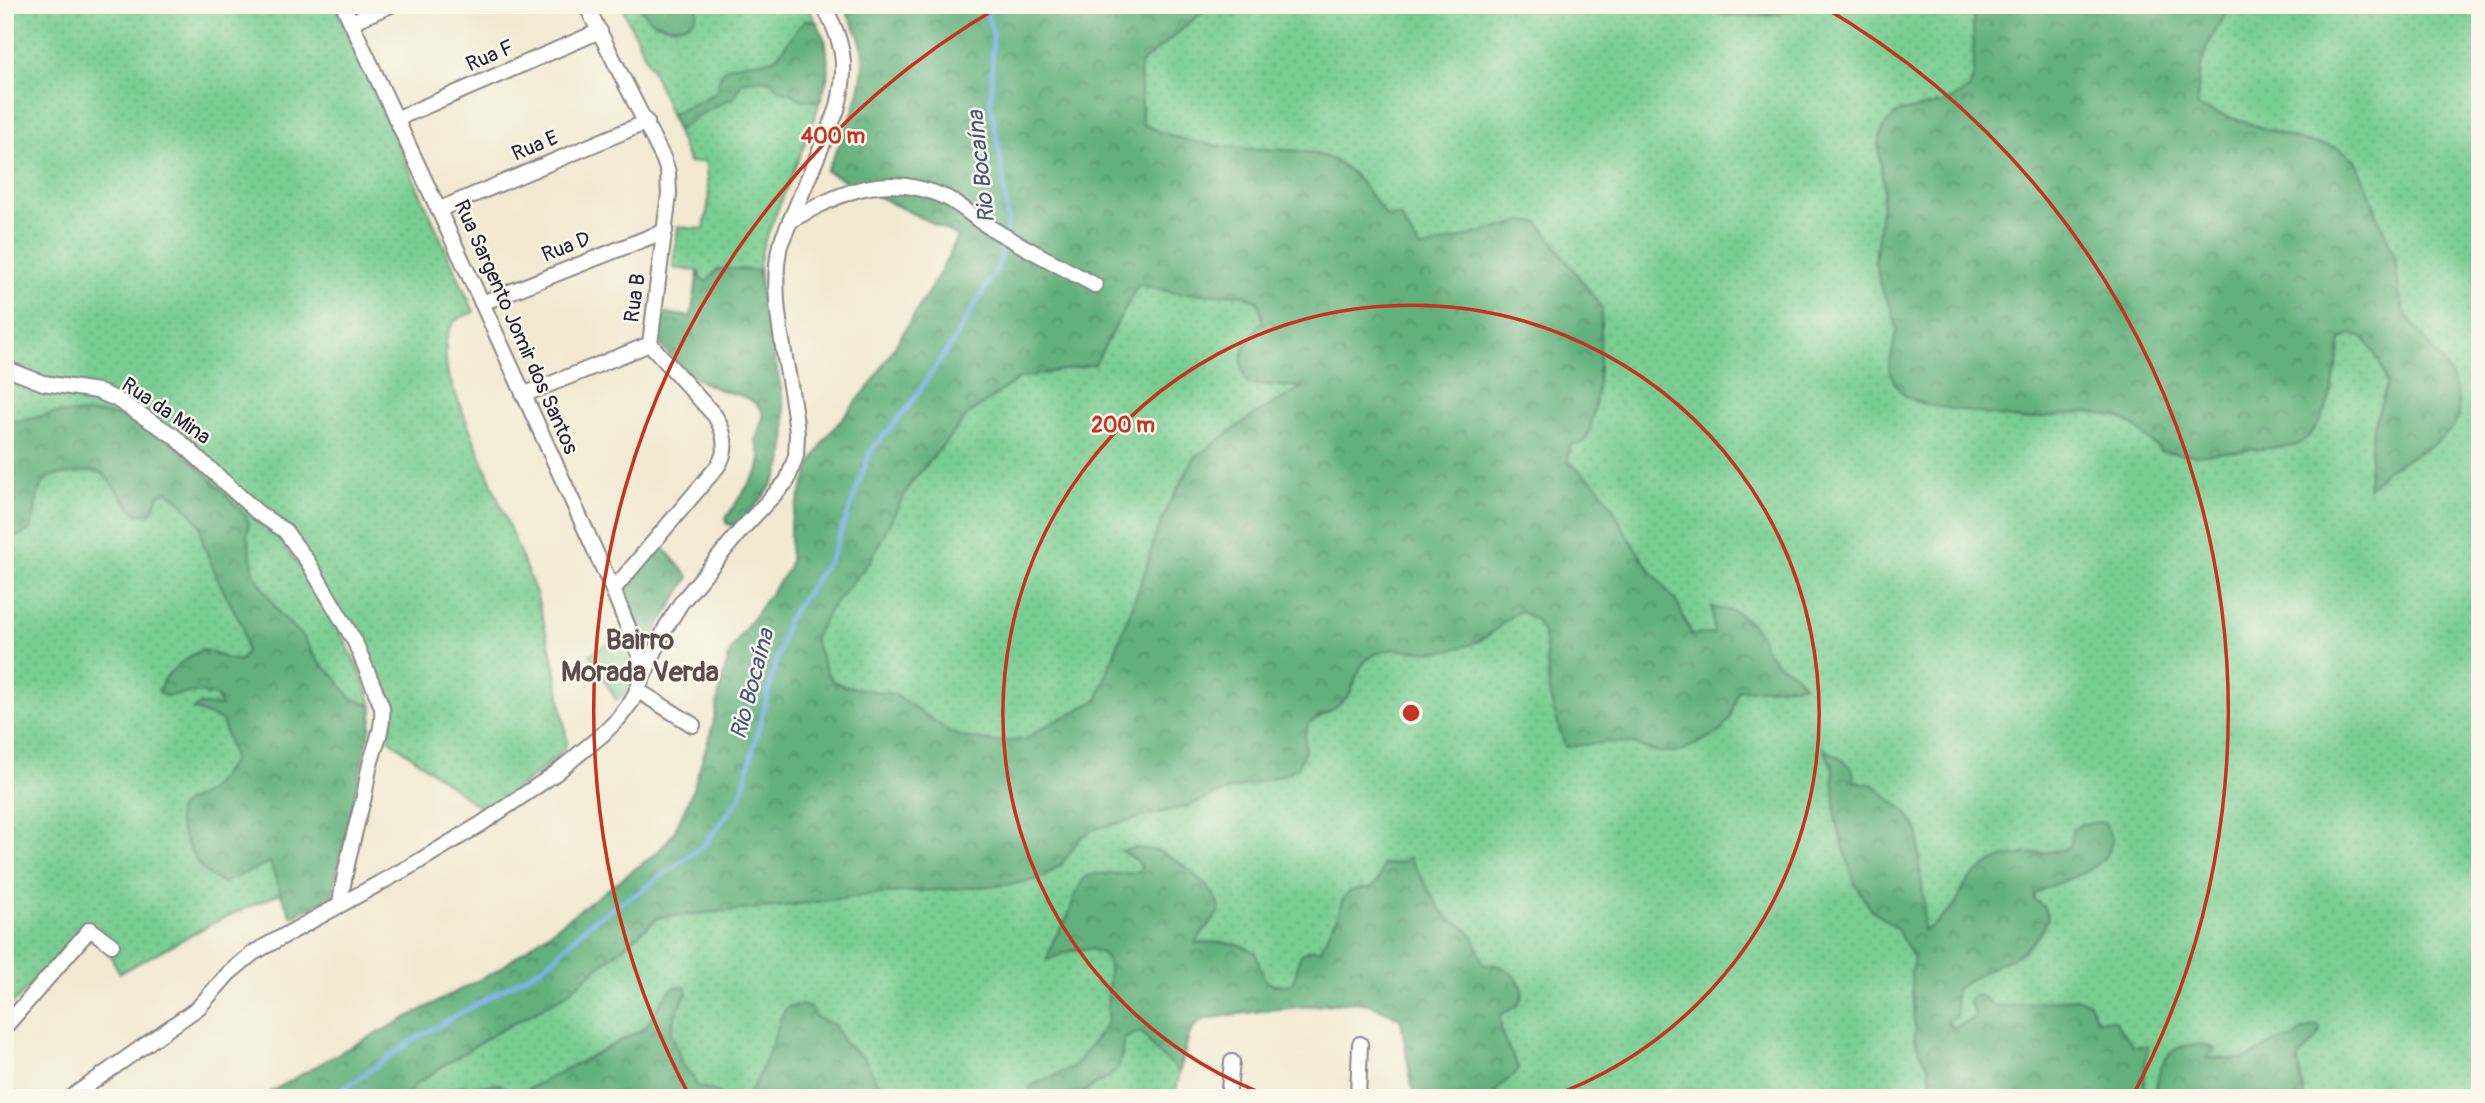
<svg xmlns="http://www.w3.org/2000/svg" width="2485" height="1103" viewBox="0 0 2485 1103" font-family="Pangolin,sans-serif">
	<defs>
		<pattern id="grass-dots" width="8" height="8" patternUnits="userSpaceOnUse" patternTransform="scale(1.75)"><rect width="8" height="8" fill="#79ce92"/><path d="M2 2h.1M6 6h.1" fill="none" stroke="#68b17f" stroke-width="1.8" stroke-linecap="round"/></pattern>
		<pattern id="forest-crowns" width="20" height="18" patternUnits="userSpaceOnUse" patternTransform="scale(1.75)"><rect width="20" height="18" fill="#62b17c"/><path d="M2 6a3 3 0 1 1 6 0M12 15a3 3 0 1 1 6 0" fill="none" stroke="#509067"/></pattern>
		<pattern id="park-tufts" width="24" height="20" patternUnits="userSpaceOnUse" patternTransform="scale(1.75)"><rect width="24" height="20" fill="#79ce92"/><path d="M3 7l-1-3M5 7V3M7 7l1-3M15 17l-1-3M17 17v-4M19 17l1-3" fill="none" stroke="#68b17f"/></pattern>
	</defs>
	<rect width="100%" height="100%" fill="#fbf7ec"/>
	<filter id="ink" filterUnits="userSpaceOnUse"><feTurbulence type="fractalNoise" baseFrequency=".0143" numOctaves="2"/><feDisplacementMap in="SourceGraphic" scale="14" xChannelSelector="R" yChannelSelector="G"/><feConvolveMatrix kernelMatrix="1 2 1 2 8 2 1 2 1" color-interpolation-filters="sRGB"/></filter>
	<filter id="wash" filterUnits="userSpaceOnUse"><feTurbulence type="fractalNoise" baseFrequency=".00686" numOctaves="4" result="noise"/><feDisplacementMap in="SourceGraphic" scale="28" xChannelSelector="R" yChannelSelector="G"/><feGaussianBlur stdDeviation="1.57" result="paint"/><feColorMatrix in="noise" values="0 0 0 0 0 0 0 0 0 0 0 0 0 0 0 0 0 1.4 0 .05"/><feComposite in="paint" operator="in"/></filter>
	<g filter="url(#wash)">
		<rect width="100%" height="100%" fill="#f2e9d0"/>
		<g fill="url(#grass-dots)" stroke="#4e7866" stroke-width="2">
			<path d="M5 5H335L474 312C469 314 463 316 458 319 442 330 445 359 448 375L536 593 555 667 567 741C565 758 500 800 484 811L389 739 391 721 388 705 293 535 282 541C313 587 361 657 373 711L332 896 292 917 280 893 215 922 120 973 105 947 96 940H86L67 946 5 1012Z"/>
			<path d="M621 5H807L826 42 828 76 810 131 763 245 759 266 763 307 779 384 785 444 778 473 734 526 727 524 726 518 759 469 761 458 756 439 764 414C752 393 734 396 715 388 702 383 692 375 681 366L665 313 691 317 698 271 673 268 678 227 704 229 709 199 705 161 689 163 657 81Z"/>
			<path d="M1211 5H2480V1098H1414L1401 1020 1390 1013 1369 1004 1354 1002 1267 1010 1204 1019 1194 1025 1189 1035 1174 1098H405L416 1084 443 1066 495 1033 564 996 659 917 830 609 870 561 910 484 968 415 1019 378 1095 363 1144 185 1140 64Z"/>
		</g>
		<g fill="url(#forest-crowns)" stroke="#426a5c" stroke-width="2" fill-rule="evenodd">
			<path d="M639 5H697C701 29 670 30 654 22 647 18 643 12 639 5Z"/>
			<path d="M842 5H1211L1140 64 1142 124C1176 140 1204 145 1241 148 1271 150 1309 147 1337 162 1359 174 1372 198 1387 217L1400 216 1420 249 1523 221 1539 223 1602 308C1599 348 1601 406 1585 442L1570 445 1568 461 1596 484 1610 503 1628 537 1648 567 1678 604 1691 634H1714L1712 607 1736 612 1751 623 1760 634 1764 648 1777 663 1793 672 1804 685 1738 691 1730 719 1720 732 1680 752H1657L1629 743 1609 742 1565 747 1549 694 1546 648 1543 633 1536 620 1520 611C1509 616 1504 622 1495 630 1480 643 1461 649 1441 651 1418 654 1388 642 1368 659 1358 667 1356 680 1351 691 1343 707 1323 714 1309 723L1305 733V751L1297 767 1286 774 1213 795 1191 805 1095 829 1080 838 1061 865 1040 879 1008 885 877 894 785 906 659 917 564 996 495 1033 443 1066 416 1084 405 1098H260L345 1050 498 970 658 852 673 834 692 792 713 725 721 683 730 653 742 633 788 569 790 561V524L812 463 825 439 872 383 941 271 958 236 826 171C844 138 872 78 860 40 856 28 849 16 842 5ZM1138 285 1176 293 1244 295 1258 302 1263 320C1246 342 1234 357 1248 384L1302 387 1254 415 1195 457 1169 504 1155 537 1145 572 1097 700 1042 728 1024 740 994 742 963 737 952 733 896 695 844 686 833 681 827 673 814 639 830 609 870 561 910 484 968 415 1019 378 1095 364Z"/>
			<path d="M1692 5H1815C1775 16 1731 24 1692 5Z"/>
			<path d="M1973 5H2232C2209 38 2195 66 2198 107L2302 141 2337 147 2355 160 2369 191 2379 220 2395 256 2399 293 2405 313 2450 373 2457 393 2459 416 2453 428 2436 443 2386 470 2368 489 2372 432 2387 384 2379 361 2365 339 2352 334 2341 340C2335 375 2330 429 2295 446L2195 455 2162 452 2132 424 2115 416 2085 412 2023 420 1922 404 1905 396 1895 384 1889 367 1897 328 1891 307 1881 289 1875 261 1884 187 1878 143 1884 127 1896 113 1947 102 1969 89 1974 75Z"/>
			<path d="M806 20 817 22C831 49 830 73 820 102L800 99 792 94 779 90 771 81 763 79 746 81 741 84 733 98 702 113 678 130 671 114 716 93C718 87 718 78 723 72 734 59 760 65 775 58 781 55 796 26 806 20Z"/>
			<path d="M725 268 759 271C760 330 803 421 778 474 768 494 752 509 738 525L727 524 726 518 759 469 761 458 756 439 764 414C751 391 724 394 702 382 686 373 674 360 661 346L665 313 691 317 699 271 701 279 707 282 717 270Z"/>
			<path d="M55 413C75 413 100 412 120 416 172 429 209 480 246 516L249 523 247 535 254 573 280 614 304 638 318 661 336 678 351 698 372 706V720L332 896 292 917 280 892 270 862 223 883C214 879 207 875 201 867 193 857 175 824 178 812 182 800 195 799 204 794 215 786 224 771 233 761 232 748 225 736 223 721L193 709 200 705 221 706 216 696 199 692 167 696 159 693C159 677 188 656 202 650 216 652 227 662 241 660L246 652 243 627 218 580 203 543 200 525 184 505 168 491 159 495 153 511 147 515 137 514 102 473C93 469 85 472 75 473 68 474 60 474 53 476 33 481 37 515 31 530L5 541V421H19Z"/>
			<path d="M662 546 689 577 646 647 625 593Z"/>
			<path d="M1824 749C1837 757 1857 764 1854 781L1874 785 1890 800 1904 809 1917 829 1919 835V865L1924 900 1923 931C1936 925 1952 910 1959 898 1961 895 1961 891 1963 888 1970 876 1985 866 1997 860 2014 851 2064 856 2070 845 2073 840 2071 834 2072 829L2081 824 2105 822 2112 840C2106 876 2059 878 2034 894V899L2044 907 2048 919C2030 957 2008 957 1976 976 1970 980 1961 983 1957 989 1952 996 1958 1008 1956 1016L1947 1021 1954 1028 1973 1019 1975 1014 1969 1003 1970 999C1983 988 1987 1006 1999 1007L2074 998 2089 1002 2097 1020H2116C2118 1032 2128 1035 2132 1046H2148L2145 1060 2144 1098H1944L1937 1095 1932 1086 1928 1066 1915 1040 1911 971 1914 958 1896 928 1871 909 1855 884 1836 822 1833 769Z"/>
			<path d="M1135 848C1145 849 1154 849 1163 853 1179 861 1225 894 1218 913L1195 943C1213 941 1239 942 1255 952 1262 968 1260 988 1284 985 1288 985 1291 985 1293 981 1298 973 1297 962 1301 954L1309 950H1321C1325 939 1330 930 1336 920 1340 913 1340 904 1344 898 1357 878 1375 904 1383 865L1403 862 1409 857 1441 910 1450 920 1460 924 1472 934 1484 965C1488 965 1492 964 1496 965 1511 968 1530 988 1519 1003 1515 1009 1506 1011 1500 1015 1499 1037 1510 1049 1519 1069 1509 1082 1499 1083 1492 1098H1414L1401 1020 1390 1013 1369 1004 1354 1002 1267 1010 1204 1019C1185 1029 1184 1054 1179 1073 1172 1062 1166 1061 1157 1052 1151 1046 1148 1039 1142 1033H1136L1124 1039C1121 1047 1123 1055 1120 1063 1115 1078 1096 1082 1084 1092L1086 1098H1039L1029 1088C1043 1076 1064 1076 1077 1063 1080 1059 1105 1028 1106 1024 1110 1013 1107 1003 1108 992 1109 974 1115 952 1089 949 1076 947 1059 956 1047 960L1053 941 1069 915 1074 897 1084 878C1102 869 1119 877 1138 872L1142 867 1136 860 1121 851Z"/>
			<path d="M675 987H685L687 992C682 1004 669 1022 672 1035 675 1046 680 1049 680 1062L693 1077 697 1086 719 1093 721 1098H445L451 1090 461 1086 470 1087 499 1084 517 1095 645 1028 666 995Z"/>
			<path d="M801 1005 810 1008 817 1018 835 1025 843 1042 865 1059 876 1081 886 1087 892 1098H745C759 1081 769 1053 776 1032 780 1022 780 1014 788 1007Z"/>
			<path d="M2318 1025 2320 1028C2319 1045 2304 1046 2298 1060L2304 1098H2155C2157 1072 2163 1046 2193 1045 2202 1044 2209 1044 2215 1049L2207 1058 2244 1059 2259 1052 2274 1042 2296 1038 2300 1031Z"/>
		</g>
		<path fill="url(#park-tufts)" stroke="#4e7866" stroke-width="2" d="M623 635C638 662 646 682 616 700L590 654Z"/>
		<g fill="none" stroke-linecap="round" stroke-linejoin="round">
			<path stroke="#7db3ec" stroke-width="4.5" d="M331 1098 416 1038 546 965 591 922 645 888 705 844 741 796 787 621 833 554 871 450 907 409 952 343 998 267 1008 221 1002 167 991 106 993 34 984 5"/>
		</g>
	</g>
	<g filter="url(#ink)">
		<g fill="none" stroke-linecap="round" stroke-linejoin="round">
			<defs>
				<g id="minor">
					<path d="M343 5 482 303 613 590 645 669"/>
					<path d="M586 5 664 160 668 172 669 194 650 344 715 416C725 432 729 451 717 467L613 590"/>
					<path d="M351 22 391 5"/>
					<path d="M396 119 600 31"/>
					<path d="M440 209 647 122"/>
					<path d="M790 221C843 191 886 170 947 198 963 206 976 220 991 228 1025 248 1060 266 1095 285"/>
					<path d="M482 303 665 231"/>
					<path d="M5 368 43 383 97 391 116 399 174 436 257 512 285 531 308 562 355 642 382 707C384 729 375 745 370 765 367 776 366 787 364 797 354 833 345 867 340 904"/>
					<path d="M523 395 650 344"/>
					<path d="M637 690 693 725"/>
					<path d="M5 1027 90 929 112 945"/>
					<path d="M70 1098 199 1007 229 973 253 953 416 863 481 824 556 773 603 734 619 718 632 701 666 627 681 603 741 530 787 481 796 456 797 434C792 373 767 306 780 245L837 110C848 68 845 44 823 5"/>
					<path d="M1228 1098 1232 1062"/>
					<path d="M1358 1098 1360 1044"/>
				</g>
			</defs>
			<use href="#minor" stroke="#8a8686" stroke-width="18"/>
			<use href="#minor" stroke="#fff" stroke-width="14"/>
		</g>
	</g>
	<g fill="none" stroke="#c8321e" stroke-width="3.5">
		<path d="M1275 1098A408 408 0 1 1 1547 1098"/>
		<path d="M690 1097A817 817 0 0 1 1002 5M1820 5A817 817 0 0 1 2132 1097"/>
	</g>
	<g text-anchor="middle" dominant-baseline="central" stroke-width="5" stroke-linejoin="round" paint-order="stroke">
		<g font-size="21" fill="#22223b" stroke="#fbf7ec">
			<text transform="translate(490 56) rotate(-23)">Rua F</text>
			<text transform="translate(535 146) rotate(-23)">Rua E</text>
			<text transform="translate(566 247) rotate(-21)">Rua D</text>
			<text transform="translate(635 298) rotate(-82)">Rua B</text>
			<text transform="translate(516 327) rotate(66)">Rua Sargento Jomir dos Santos</text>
			<text transform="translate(166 411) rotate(34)">Rua da Mina</text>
		</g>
		<g font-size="23" font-style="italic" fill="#425579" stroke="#fbf7ec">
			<text transform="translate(981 167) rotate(-96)">Rio Bocaína</text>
			<text transform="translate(752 684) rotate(-75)">Rio Bocaína</text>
		</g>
		<g font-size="28" font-weight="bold" fill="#5d4c4e" stroke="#fbf7ec">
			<text x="640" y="640">Bairro<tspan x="640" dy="32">Morada Verda</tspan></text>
		</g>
	</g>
	<circle cx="1411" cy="713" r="10" fill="#c8321e" stroke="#fbf7ec" stroke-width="3.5"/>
	<g font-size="21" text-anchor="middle" font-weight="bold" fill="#c8321e" stroke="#fbf7ec" stroke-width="5" stroke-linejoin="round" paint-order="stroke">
		<text x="833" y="143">400 m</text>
		<text x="1123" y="432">200 m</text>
	</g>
	<rect width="2485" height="1103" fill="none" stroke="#fbf7ec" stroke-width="28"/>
</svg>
